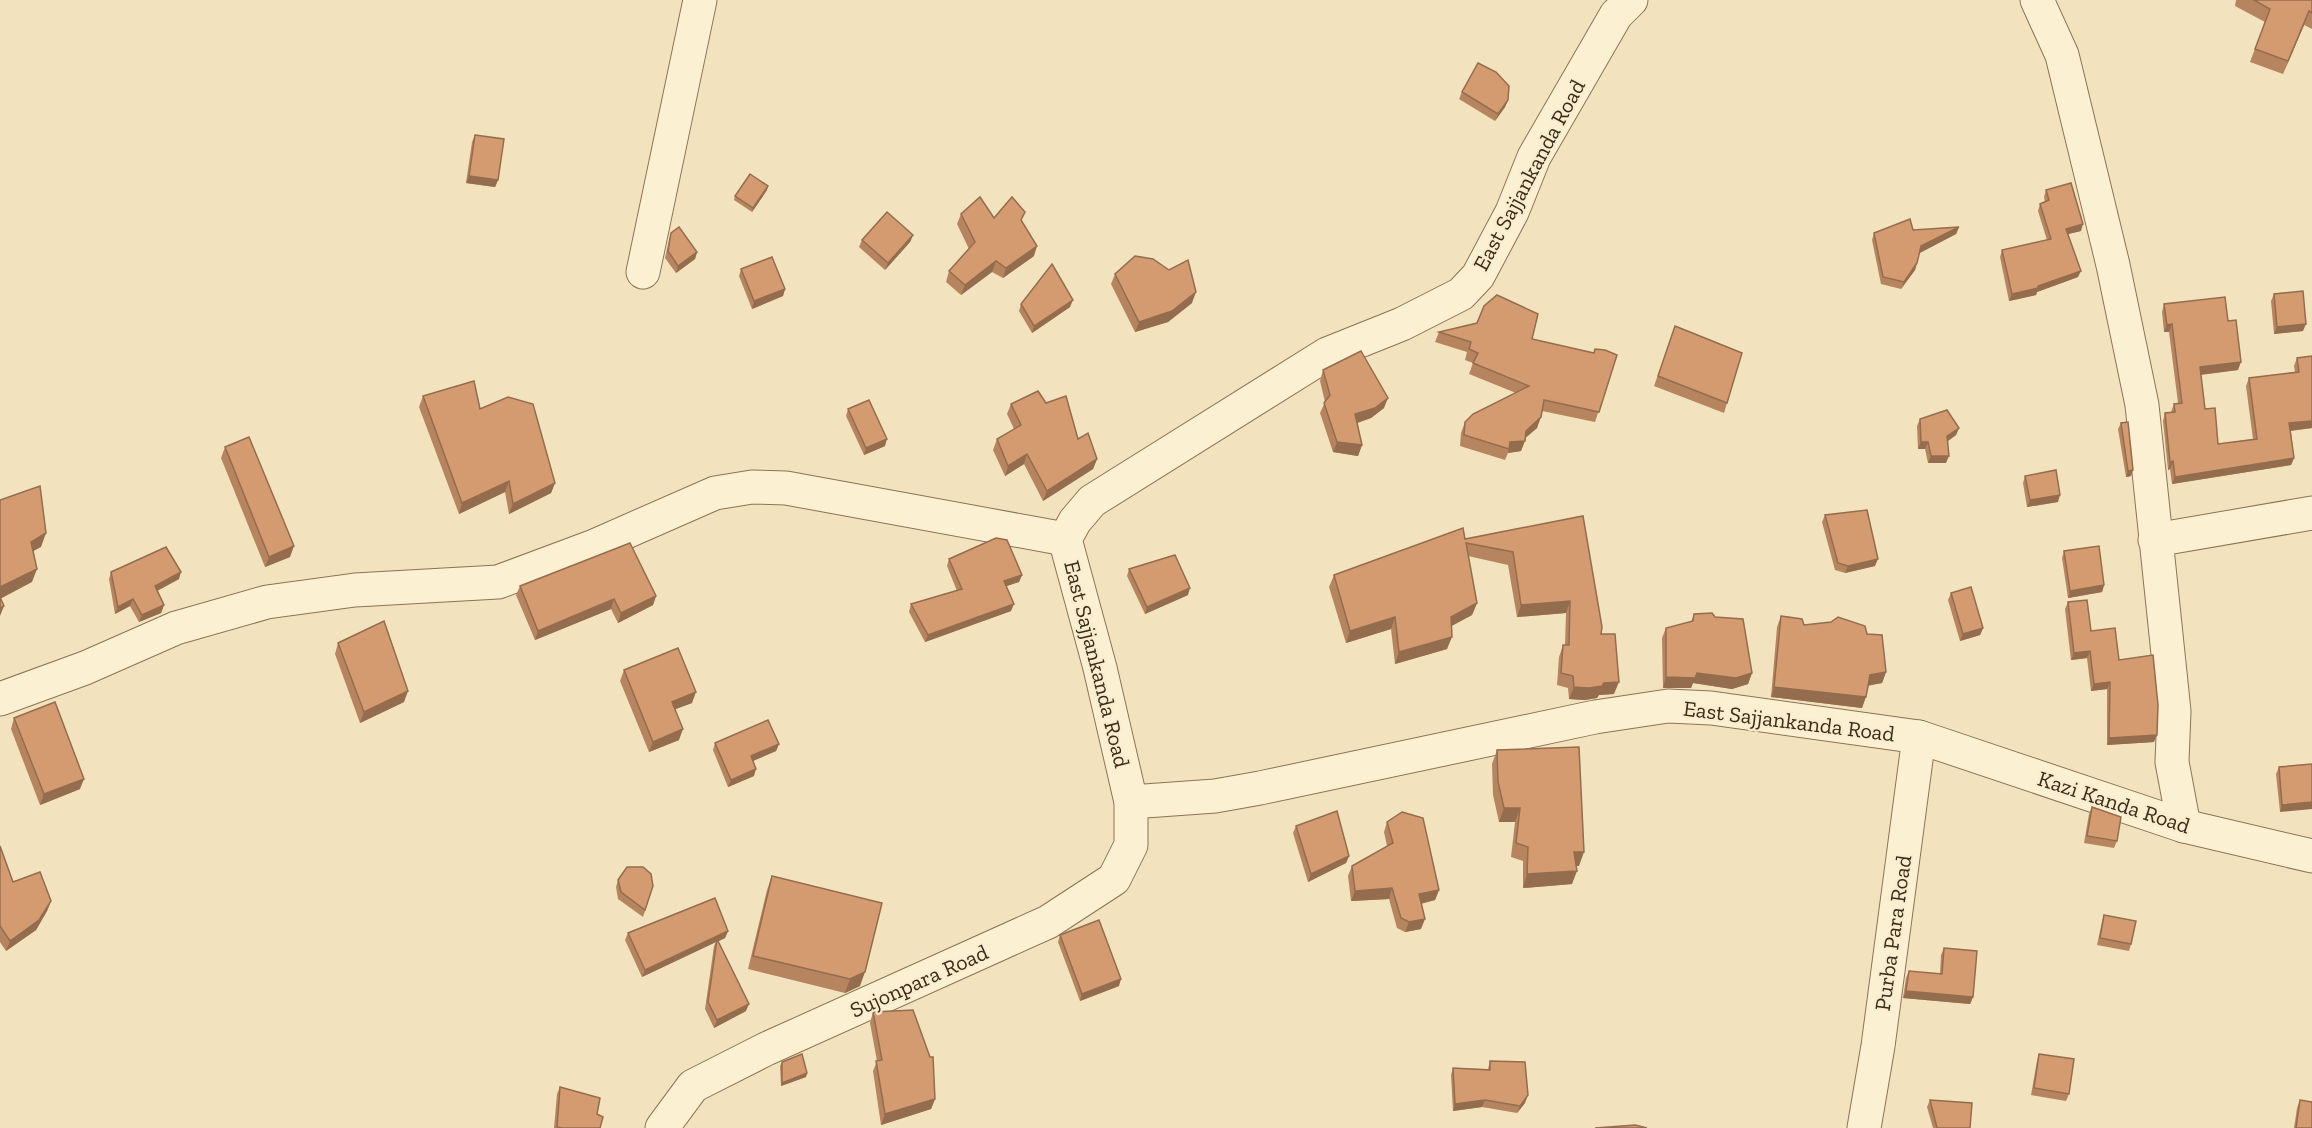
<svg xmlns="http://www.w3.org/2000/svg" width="2312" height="1128" viewBox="0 0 2312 1128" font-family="'Zilla Slab',serif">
	<rect width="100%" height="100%" fill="#f2e3be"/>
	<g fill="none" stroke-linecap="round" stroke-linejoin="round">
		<defs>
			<g id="minor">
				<path d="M2037 0 2062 55 2113 265 2142 405 2174 711 2172 762 2184 826"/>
				<path d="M643 272 700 0"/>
				<path d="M2155 540 2312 513"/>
				<path d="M0 699 85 668 176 628 267 602 355 590 498 582 592 547 715 493 752 487 786 488 1065 539"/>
				<path d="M1131 802 1215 796 1260 788 1595 717 1668 706 1711 708 1919 737 2184 826 2312 856"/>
				<path d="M662 1128 693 1086 766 1049 1048 922 1114 879 1131 845V802L1100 668 1065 539 1075 521 1092 501 1327 354 1402 324 1461 294 1478 276 1512 212 1534 157 1616 15 1631 0"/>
				<path d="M1864 1128 1878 1046 1919 737"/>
			</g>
		</defs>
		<use href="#minor" stroke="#8c7355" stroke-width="35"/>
		<use href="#minor" stroke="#fcf0d2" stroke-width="33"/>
	</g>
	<g fill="#b68560">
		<path d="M2236 0H2312V29L2304 25 2283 74 2250 62 2265 22 2235 6Z"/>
		<path d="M1462 92 1508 100 1505 107 1495 121 1459 99Z"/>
		<path d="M475 135 498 180 495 187 466 183 472 142Z"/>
		<path d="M767 190 752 212 734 200 735 196Z"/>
		<path d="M2046 190 2081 231 2068 234 2078 277 2037 292 2036 295 2009 301 2000 257 2002 250 2047 240 2038 211 2040 204 2045 202 2044 197Z"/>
		<path d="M961 214 1022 221 1034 256 1003 278 992 272 961 295 946 282 949 271 969 249 957 224Z"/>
		<path d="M1959 227 1956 234 1919 253 1915 270 1901 289 1881 284 1872 240 1874 233Z"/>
		<path d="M671 233 697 252 695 259 676 273 665 258 669 240Z"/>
		<path d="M913 235 910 242 885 270 859 247 862 240Z"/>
		<path d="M741 269 785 289 783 296 752 309 739 276Z"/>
		<path d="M1115 274 1192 303 1168 322 1135 332 1111 284Z"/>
		<path d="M2274 294 2303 331 2274 334 2271 301Z"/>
		<path d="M1021 304 1070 307 1032 333 1019 311Z"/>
		<path d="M2164 304 2228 321 2238 370 2201 375 2205 409 2218 444 2253 439 2246 386 2249 378 2295 372 2294 366 2297 358 2312 356V428L2291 431 2294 458 2291 465 2172 484 2170 469 2168 470 2163 421 2165 413 2171 412 2174 404 2178 403 2169 332H2164L2162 312Z"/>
		<path d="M1675 326 1727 403 1724 413 1654 386Z"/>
		<path d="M1439 332 1532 339 1594 353 1617 355 1595 422 1542 411 1537 428 1525 438 1521 451 1508 453 1505 460 1460 446 1461 433 1465 422 1516 393 1469 374 1473 363 1465 360 1467 352 1435 342Z"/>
		<path d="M1323 370 1384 408 1371 418 1357 423 1362 445 1358 456 1333 452 1320 413 1325 402 1320 381Z"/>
		<path d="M423 396 480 409 555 483 551 493 509 514 505 492 459 514 419 407Z"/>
		<path d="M1046 403 1078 439 1097 459 1093 469 1043 501 1024 464 1005 476 993 450 997 439 1014 429 1007 414 1011 404Z"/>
		<path d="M848 409 885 446 864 455 846 416Z"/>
		<path d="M1920 419 1959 428 1956 435 1948 441 1946 463H1928L1925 449H1918L1917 426Z"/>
		<path d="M2121 423 2131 476 2126 477 2118 429Z"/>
		<path d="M225 447 290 557 265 567 221 458Z"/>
		<path d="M2025 476 2058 502 2027 507 2023 483Z"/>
		<path d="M1825 515 1875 566 1845 573 1835 570 1822 522Z"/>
		<path d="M1583 516 1601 634 1614 694 1599 695 1597 698 1585 700 1569 699 1568 688 1557 685 1559 657 1563 645H1565L1566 613 1517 617 1508 565 1468 556 1477 603 1472 615 1451 626 1447 649 1395 664 1391 629 1346 643 1329 587 1334 575 1465 539Z"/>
		<path d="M2064 551 2104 585 2102 592 2068 598 2062 558Z"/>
		<path d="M949 559 1022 575 1019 582 1006 586 1011 611 925 642 909 612 911 604 957 591 947 566Z"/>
		<path d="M1129 569 1188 595 1145 614 1127 576Z"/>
		<path d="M111 572 179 579 157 591 164 605 161 613 139 622 130 606 115 614 109 579Z"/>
		<path d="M520 586 656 596 653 605 618 623 611 609 535 640 516 595Z"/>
		<path d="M1951 593 1983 628 1980 635 1960 641 1948 600Z"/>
		<path d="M2068 602 2091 631 2119 660 2154 742 2107 745V689L2091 691 2087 658 2071 660 2065 609Z"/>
		<path d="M1694 614 1752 673 1748 684 1732 689 1693 683 1691 688H1663L1662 638 1666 628 1691 622Z"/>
		<path d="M1781 616 1804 625 1867 634 1886 672 1882 683 1869 685 1862 708 1771 697 1777 627Z"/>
		<path d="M338 643 404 702 360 723 335 654Z"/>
		<path d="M624 670 692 703 675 709 679 740 649 752 620 681Z"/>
		<path d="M14 718 80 789 40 805 11 729Z"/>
		<path d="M715 743 779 744 776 751 753 761 754 776 728 787 713 750Z"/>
		<path d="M1497 750 1579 866H1576L1572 884 1523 888V861L1511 857 1515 822H1499L1493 795 1492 764Z"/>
		<path d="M2312 764 2280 812 2276 774 2279 767Z"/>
		<path d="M2092 807 2117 841 2114 848 2084 843 2089 814Z"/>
		<path d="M1387 822 1439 890 1435 900 1421 904V929L1405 932 1397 928 1389 899 1351 901 1348 876 1352 866 1387 846 1384 832Z"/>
		<path d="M1296 826 1349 856 1346 863 1308 882 1293 833Z"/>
		<path d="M0 846 13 882 51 901 47 911 36 930 6 951 0 942Z"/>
		<path d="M772 876 860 986 845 993 748 969 767 890Z"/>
		<path d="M618 880 653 886 643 917 618 899 616 887Z"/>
		<path d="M2104 915 2131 944 2129 951 2097 945 2102 922Z"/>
		<path d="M728 931 725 938 718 941 746 1011 714 1028 705 1009 714 946 716 942 642 977 625 940 628 933Z"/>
		<path d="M1060 935 1119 986 1080 1001 1058 942Z"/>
		<path d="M1944 948 1973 997 1970 1004 1903 998 1906 978 1909 971 1940 974 1941 955Z"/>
		<path d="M873 1012 935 1099 931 1109 881 1125 873 1071 877 1061 870 1023Z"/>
		<path d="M2039 1054 2069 1094 2066 1101 2031 1095 2037 1061Z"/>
		<path d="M1490 1061 1525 1103 1517 1113 1482 1107 1453 1111 1451 1075 1453 1068 1488 1069Z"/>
		<path d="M782 1062 807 1073 806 1077 781 1086 780 1066Z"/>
		<path d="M560 1087 597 1114 600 1128H554L557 1094Z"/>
		<path d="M1930 1100 1970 1128H1933L1927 1107Z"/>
		<path d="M2300 1100 2312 1128H2294L2297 1108Z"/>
	</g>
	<g fill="#946c4e">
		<path d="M2309 11 2304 25 2283 74 2288 61Z"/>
		<path d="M1508 100 1505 107 1495 121 1498 114Z"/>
		<path d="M469 176 498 180 495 187 466 183Z"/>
		<path d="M768 186 767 190 752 212 753 208Z"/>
		<path d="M2083 224 2081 231 2064 235 2066 229Z"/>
		<path d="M1959 227 1956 234 1918 254 1921 246Z"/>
		<path d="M913 235 910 242 885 270 888 263Z"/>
		<path d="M1037 246 1034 256 1003 278 1006 268Z"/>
		<path d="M697 252 695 259 676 273 678 266Z"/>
		<path d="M996 261 992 272 961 295 965 285Z"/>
		<path d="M1917 263 1915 270 1901 289 1904 282Z"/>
		<path d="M2081 271 2078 277 2037 292 2036 295 2009 301 2012 294Z"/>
		<path d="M785 289 783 296 752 309 754 301Z"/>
		<path d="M1196 292 1192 303 1168 322 1135 332 1139 322Z"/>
		<path d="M1073 300 1070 307 1032 333 1034 326Z"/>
		<path d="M2172 324 2169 332H2164L2167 325Z"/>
		<path d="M2306 324 2303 331 2274 334 2277 327Z"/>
		<path d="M2241 362 2238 370 2197 375 2200 367Z"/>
		<path d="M1388 398 1384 408 1371 418 1351 425 1355 414Z"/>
		<path d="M1541 417 1537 428 1522 441 1526 431Z"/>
		<path d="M2312 421V428L2287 431 2289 423Z"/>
		<path d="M1959 428 1956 435 1945 443 1947 436Z"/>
		<path d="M887 439 885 446 864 455 866 448Z"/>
		<path d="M1525 441 1521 451 1508 453 1510 442Z"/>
		<path d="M1337 442 1362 445 1358 456 1333 452Z"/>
		<path d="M1921 442H1928L1925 449H1918Z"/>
		<path d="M1027 454 1024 464 1005 476 1008 466Z"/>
		<path d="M1931 456H1949L1946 463H1928Z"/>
		<path d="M2294 458 2291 465 2172 484 2175 477Z"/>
		<path d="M1097 459 1093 469 1043 501 1047 491Z"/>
		<path d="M2173 461 2170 469 2168 470 2170 462Z"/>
		<path d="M2133 470 2131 476 2126 477 2128 471Z"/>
		<path d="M509 481 505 492 459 514 462 503Z"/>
		<path d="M555 483 551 493 509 514 513 504Z"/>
		<path d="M2060 495 2058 502 2027 507 2030 500Z"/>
		<path d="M46 533 41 547 26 555 31 542Z"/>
		<path d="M294 546 290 557 265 567 269 557Z"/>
		<path d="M1878 559 1875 566 1845 573 1848 566Z"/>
		<path d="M37 569 32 582 0 599V587Z"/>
		<path d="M181 572 179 579 153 593 155 586Z"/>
		<path d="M1022 575 1019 582 1001 588 1004 581Z"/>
		<path d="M2104 585 2102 592 2068 598 2070 591Z"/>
		<path d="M1190 588 1188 595 1145 614 1147 607Z"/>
		<path d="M656 596 653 605 618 623 621 613Z"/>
		<path d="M133 599 130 606 115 614 118 607Z"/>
		<path d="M614 599 611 609 535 640 538 631Z"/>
		<path d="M1570 601 1566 613 1517 617 1521 605Z"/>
		<path d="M1477 603 1472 615 1446 629 1451 617Z"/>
		<path d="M1014 604 1011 611 925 642 928 635Z"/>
		<path d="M164 605 161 613 139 622 142 615Z"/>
		<path d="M4 606 0 616V608Z"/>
		<path d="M1395 617 1391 629 1346 643 1350 631Z"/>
		<path d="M1983 628 1980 635 1960 641 1963 634Z"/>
		<path d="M1452 637 1447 649 1395 664 1399 652Z"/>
		<path d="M2090 651 2087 658 2071 660 2074 653Z"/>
		<path d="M1886 672 1882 683 1867 686 1870 675Z"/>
		<path d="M1697 673H1752L1748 684 1732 689 1693 683 1691 688H1663L1666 677Z"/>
		<path d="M1619 682 1614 694 1599 695 1597 698 1585 700 1569 699 1574 687 1604 683Z"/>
		<path d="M2110 682 2107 689 2091 691 2094 684Z"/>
		<path d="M1774 687 1866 697 1862 708 1771 697Z"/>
		<path d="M408 691 404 702 360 723 364 712Z"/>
		<path d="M696 692 692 703 668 712 672 702Z"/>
		<path d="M683 729 679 740 649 752 653 742Z"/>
		<path d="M2157 735 2154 742 2107 745 2109 738Z"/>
		<path d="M779 744 776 751 748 763 751 756Z"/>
		<path d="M756 769 754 776 728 787 731 780Z"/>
		<path d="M84 779 80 789 40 805 44 794Z"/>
		<path d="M2312 802V809L2280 812 2282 805Z"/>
		<path d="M1504 808H1520L1515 822H1499Z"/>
		<path d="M1574 852H1584L1579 866H1569Z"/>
		<path d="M1349 856 1346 863 1308 882 1311 874Z"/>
		<path d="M1577 871 1572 884 1523 888 1527 874Z"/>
		<path d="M1392 888 1389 899 1351 901 1355 891Z"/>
		<path d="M1439 890 1435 900 1415 905 1419 894Z"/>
		<path d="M51 901 47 911 36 930 6 951 10 941Z"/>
		<path d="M1425 919 1421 929 1405 932 1409 922Z"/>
		<path d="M728 931 725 938 717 942V939L716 942 642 977 645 970Z"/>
		<path d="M865 972 860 986 845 993 850 979Z"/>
		<path d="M1121 979 1119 986 1080 1001 1082 994Z"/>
		<path d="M1906 991 1973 997 1970 1004 1903 998Z"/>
		<path d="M749 1004 746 1011 714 1028 717 1020Z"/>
		<path d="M807 1073 806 1077 781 1086 782 1083Z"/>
		<path d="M1528 1095 1525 1103 1517 1113 1520 1106Z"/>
		<path d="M935 1099 931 1109 881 1125 885 1114Z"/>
		<path d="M1485 1100 1482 1107 1453 1111 1455 1104Z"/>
	</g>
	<g fill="#d49b70" stroke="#946c4e" stroke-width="1.5">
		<path d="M2254 0H2312V13L2309 11 2288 61 2255 49 2270 9Z"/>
		<path d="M1478 63 1496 72 1509 86 1508 100 1498 114 1462 92Z"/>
		<path d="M475 135 504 139 498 180 469 176Z"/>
		<path d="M750 174 768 186 753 208 735 196Z"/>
		<path d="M2071 183 2083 224 2066 229 2081 271 2038 286V288L2012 294 2002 250 2051 239 2040 204 2049 200 2046 190Z"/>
		<path d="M980 197 994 218 1012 197 1025 212 1021 220 1037 246 1006 268 996 261 965 285 949 271 975 242 961 214Z"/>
		<path d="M887 212 913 235 888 263 862 240Z"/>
		<path d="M1910 219 1913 230 1959 227 1921 246 1917 263 1904 282 1883 277 1874 233Z"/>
		<path d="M679 227 697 252 678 266 668 251 671 233Z"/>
		<path d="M1135 256 1153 259 1169 270 1188 260 1196 292 1172 311 1139 322 1115 274Z"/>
		<path d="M772 257 785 289 754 301 741 269Z"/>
		<path d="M1052 264 1073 300 1034 326 1021 304Z"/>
		<path d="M2303 291 2306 324 2277 327 2274 294Z"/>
		<path d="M1497 295 1538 314 1532 339 1594 353 1595 349 1605 350 1617 355 1599 412 1544 400 1541 417 1526 431 1525 441 1510 442 1509 449 1464 435 1465 422 1473 414 1529 386 1473 363 1478 353 1469 349 1471 342 1439 332 1477 323 1484 306Z"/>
		<path d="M2225 297 2228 321 2236 320 2241 362 2200 367 2205 409 2215 408 2218 444 2257 439 2249 378 2299 372 2297 358 2312 356V421L2289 423 2294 458 2175 477 2173 461 2170 462 2165 413 2175 412 2174 404 2182 403 2172 324 2167 325 2164 304Z"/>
		<path d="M1675 326 1742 353 1727 403 1658 376Z"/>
		<path d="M1361 351 1388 398 1375 408 1355 414 1362 445 1337 442 1324 403 1330 395 1323 370Z"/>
		<path d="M474 381 480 409 508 397 533 404 555 483 513 504 509 481 462 503 423 396Z"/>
		<path d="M1038 391 1046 403 1066 396 1078 439 1088 433 1097 459 1047 491 1027 454 1008 466 997 439 1021 425 1011 404Z"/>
		<path d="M869 400 887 439 866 448 848 409Z"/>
		<path d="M1947 410 1959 428 1947 436 1949 456H1931L1928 442H1921L1920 419Z"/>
		<path d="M2128 422 2133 470 2128 471 2121 423Z"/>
		<path d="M249 437 294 546 269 557 225 447Z"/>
		<path d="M2056 470 2060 495 2030 500 2025 476Z"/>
		<path d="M40 486 46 533 31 542 37 569 0 587V500Z"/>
		<path d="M1867 510 1878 559 1848 566 1838 563 1825 515Z"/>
		<path d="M1583 516 1602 627 1601 634H1615L1619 682 1604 683 1602 686 1589 688 1574 687 1573 676 1561 673 1563 645H1569L1570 601 1521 605 1513 552 1466 543 1477 603 1451 617 1452 637 1399 652 1395 617 1350 631 1334 575 1463 528 1465 539Z"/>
		<path d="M996 538 1007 540 1022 575 1004 581 1014 604 928 635 911 604 962 589 949 559Z"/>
		<path d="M630 543 656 596 621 613 614 599 538 631 520 586Z"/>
		<path d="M2099 546 2104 585 2070 591 2064 551Z"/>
		<path d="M166 547 181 572 155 586 164 605 142 615 133 599 118 607 111 572Z"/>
		<path d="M1175 555 1190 588 1147 607 1129 569Z"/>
		<path d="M1971 587 1983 628 1963 634 1951 593Z"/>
		<path d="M0 597 4 606 0 608Z"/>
		<path d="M2087 600 2091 631 2115 628 2119 660 2153 655 2158 705 2157 735 2109 738 2110 682 2094 684 2090 651 2074 653 2068 602Z"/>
		<path d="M1712 613 1715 617 1743 619 1752 673 1736 678 1697 673 1695 678 1666 677V628L1693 621 1694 614Z"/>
		<path d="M1781 616 1802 619 1804 625 1831 622 1838 617 1865 626 1867 634 1882 635 1886 672 1870 675 1866 697 1774 687Z"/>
		<path d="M384 621 408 691 364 712 338 643Z"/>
		<path d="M678 648 696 692 672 702 683 729 653 742 624 670Z"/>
		<path d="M55 702 84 779 44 794 14 718Z"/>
		<path d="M768 720 779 744 751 756 756 769 731 780 715 743Z"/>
		<path d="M1579 747 1584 852H1574L1577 871 1527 874 1528 847 1516 843 1520 808H1504L1498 782 1497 750Z"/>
		<path d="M2312 764V802L2282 805 2279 767Z"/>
		<path d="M2092 807 2121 817 2117 841 2087 836Z"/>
		<path d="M1337 811 1349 856 1311 874 1296 826Z"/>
		<path d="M1402 812 1423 818 1439 890 1419 894 1425 919 1409 922 1401 918 1392 888 1355 891 1352 866 1393 843 1387 822Z"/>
		<path d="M0 846 13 882 40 872 51 901 39 920 10 941 0 926Z"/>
		<path d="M627 867H643L651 874 653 886 645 910 621 892 618 880Z"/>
		<path d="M772 876 882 903 865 972 850 979 753 956Z"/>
		<path d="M715 898 728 931 645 970 628 933Z"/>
		<path d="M2104 915 2136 921 2131 944 2100 938Z"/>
		<path d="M1099 920 1121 979 1082 994 1060 935Z"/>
		<path d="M717 939 749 1004 717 1020 708 1002Z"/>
		<path d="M1944 948 1977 951 1973 997 1906 991 1909 971 1942 974Z"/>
		<path d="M913 1010 930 1057H933L935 1099 885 1114 876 1061 882 1060 873 1012Z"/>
		<path d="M802 1054 807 1073 782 1083V1062Z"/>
		<path d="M2039 1054 2074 1059 2069 1094 2034 1088Z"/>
		<path d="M1490 1061 1525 1062 1528 1095 1520 1106 1485 1100 1455 1104 1453 1068 1490 1070Z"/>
		<path d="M560 1087 600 1098 597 1114 603 1117 600 1128H562L557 1127Z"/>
		<path d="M1930 1100 1972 1103 1970 1128H1937Z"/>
		<path d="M2300 1100 2312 1102V1128H2296Z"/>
		<path d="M1635 1125 1647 1128H1595Z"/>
	</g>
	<g text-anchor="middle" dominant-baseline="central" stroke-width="4.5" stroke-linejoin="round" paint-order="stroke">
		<g font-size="22" fill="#3a2b1b" stroke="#f9edce">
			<text transform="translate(1529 175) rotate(-62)">East Sajjankanda Road</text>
			<text transform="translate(1097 664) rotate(76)">East Sajjankanda Road</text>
			<text transform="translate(1789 721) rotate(7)">East Sajjankanda Road</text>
			<text transform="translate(2114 802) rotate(18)">Kazi Kanda Road</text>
			<text transform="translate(1893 933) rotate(-82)">Purba Para Road</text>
			<text transform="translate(919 981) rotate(-24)">Sujonpara Road</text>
		</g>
	</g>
</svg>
